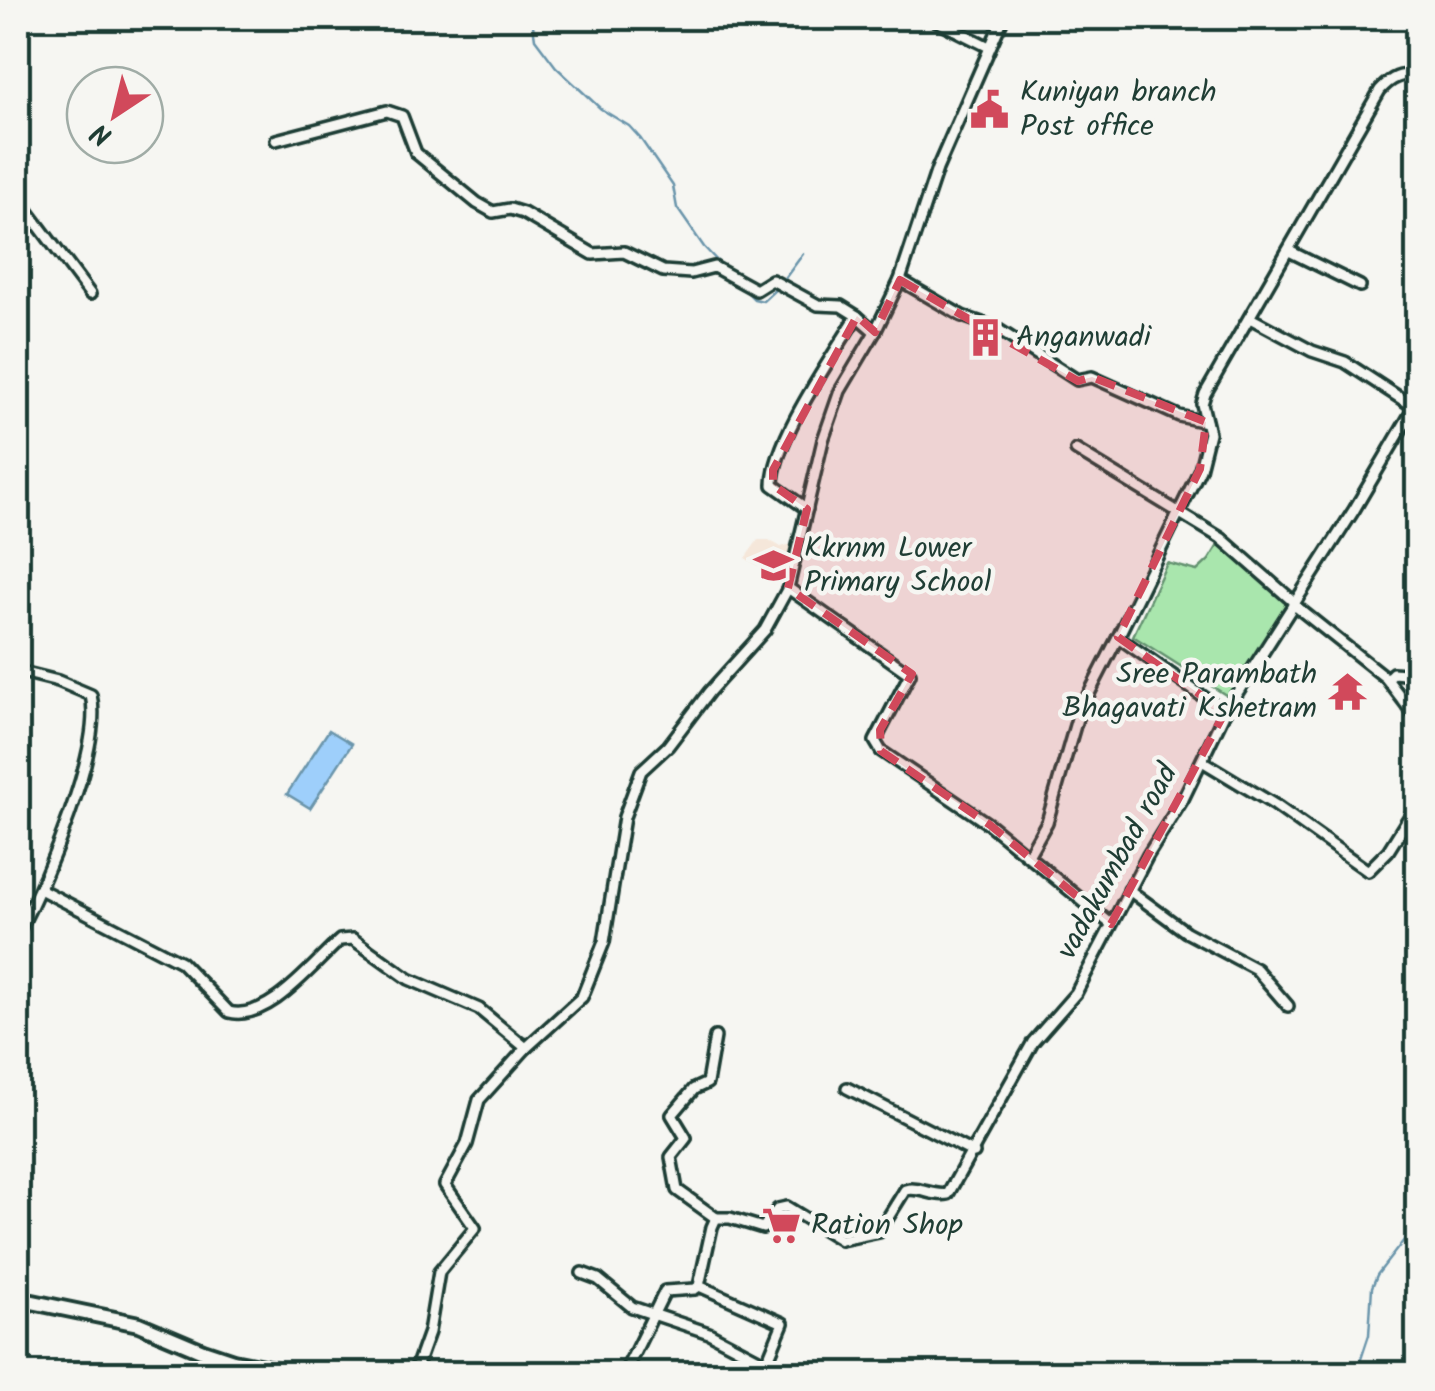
<svg xmlns="http://www.w3.org/2000/svg" width="1435" height="1391" viewBox="0 0 1435 1391" font-family="Kalam,sans-serif">
	<rect width="100%" height="100%" fill="#f6f6f2"/>
	<filter id="ink" filterUnits="userSpaceOnUse"><feTurbulence type="fractalNoise" baseFrequency=".01" numOctaves="2"/><feDisplacementMap in="SourceGraphic" scale="20" xChannelSelector="R" yChannelSelector="G"/><feConvolveMatrix kernelMatrix="1 2 1 2 8 2 1 2 1" color-interpolation-filters="sRGB"/></filter>
	<g filter="url(#ink)">
		<path fill="#f5e7da" d="M758 540H769L781 547 798 542 786 583 745 558Z"/>
		<path fill="#a9e6ad" stroke="#649270" stroke-width="2.5" d="M1220 542 1289 600 1229 697 1133 636 1167 563 1197 571 1209 560Z"/>
		<path fill="#9ecffb" stroke="#6b95ab" stroke-width="2.5" d="M329 730 352 744 310 808 287 794Z"/>
		<g fill="none" stroke-linecap="round" stroke-linejoin="round">
			<g stroke="#6b95ab" stroke-width="2.5">
				<path d="M532 18 535 39 556 67 601 109 629 126 640 138 673 186 677 208 704 247 723 267"/>
				<path d="M783 281 803 254"/>
				<path d="M742 287 754 299 763 301 778 287"/>
				<path d="M1356 1374 1369 1335 1372 1287 1377 1275 1418 1222"/>
			</g>
			<defs>
				<g id="street">
					<path d="M931 18 989 47"/>
					<path d="M276 140 387 111 402 116 416 153 477 203 493 212 510 209 523 213 593 254 624 252 663 271 691 273 714 267 756 290 772 280 818 305 841 306 857 316"/>
					<path d="M18 198 90 294"/>
					<path d="M1289 251 1360 286"/>
					<path d="M900 280 962 316 994 327 1077 380 1092 377 1179 416 1206 422"/>
					<path d="M1250 318 1312 351 1345 362 1414 407"/>
					<path d="M1076 450 1221 538 1294 602"/>
					<path d="M807 509 773 485C773 440 833 356 857 316L875 332"/>
					<path d="M788 588 910 674 875 741 881 751 990 825 1111 924"/>
					<path d="M1293 604 1386 678 1418 720"/>
					<path d="M18 671 58 681 91 695C104 748 44 883 18 933"/>
					<path d="M1387 679 1393 673 1404 674 1418 681"/>
					<path d="M1225 712 1354 510 1418 401"/>
					<path d="M1202 761 1275 805 1368 871 1388 851 1418 803"/>
					<path d="M1029 854 1047 822 1078 715 1118 637"/>
					<path d="M40 889 181 962 229 1012C268 1022 312 965 340 940L353 939 409 979 479 1009 526 1048"/>
					<path d="M1129 890 1186 932 1256 969 1288 1006"/>
					<path d="M715 1037 707 1083 694 1089 672 1115 686 1138 671 1157 677 1190 716 1218"/>
					<path d="M847 1088 974 1153"/>
					<path d="M582 1273 598 1279 632 1307 709 1333 768 1364 796 1374"/>
					<path d="M699 1286 783 1323 762 1374"/>
					<path d="M415 1371 429 1332 439 1272 475 1228 445 1185 467 1144 479 1100 526 1048 582 997 604 942 624 817 641 771 668 746 709 692 765 630 788 588 823 440 840 391 875 332 900 280 937 169 1003 18"/>
					<path d="M624 1374 665 1291 695 1289 699 1286 712 1227 716 1218H730L763 1228 778 1209 787 1207 841 1240 879 1232 905 1190C920 1186 933 1197 948 1194L1033 1042 1076 993 1148 855 1183 799 1225 712 1118 637 1200 469 1209 433 1202 404 1205 394 1380 90C1392 77 1400 74 1418 75"/>
				</g>
				<g id="secondary">
					<path d="M18 1299 139 1324 203 1351 233 1361 273 1369 280 1374"/>
					<path d="M413 1374 415 1371 418 1374"/>
				</g>
			</defs>
			<use href="#street" stroke="#1f3d34" stroke-width="16"/>
			<use href="#secondary" stroke="#1f3d34" stroke-width="20"/>
			<use href="#street" stroke="#f6f6f2" stroke-width="9"/>
			<use href="#secondary" stroke="#f6f6f2" stroke-width="12"/>
		</g>
	</g>
	<path fill="#d1495b" fill-opacity="0.2" stroke="#d1495b" stroke-width="8" stroke-dasharray="20 12" stroke-linejoin="round" d="M900 280 1078 381 1092 377 1206 422 1200 469 1118 637 1225 712 1111 924 990 825 881 751 880 730 912 674 788 588 807 509 773 485V470L857 316 875 332Z"/>
	<defs>
		<symbol id="civic-bare" viewBox="-9 -9 18 18"><path d="M-.6-6.5H3V-4.5H.6V-3L4-1V1h2V6H-6V1h2V-1L-.6-3ZM-1.2 2.5V6h2.4V2.5Z" fill="#d1495b" stroke="#f6f6f2" stroke-width="2.5" paint-order="stroke"/></symbol>
		<symbol id="building-bare" viewBox="-9 -9 18 18"><path d="M-4-6H4V6H1V3H-1V6H-4ZM-2.5-4.3h1.7v1.8h-1.7ZM.8-4.3h1.7v1.8H.8ZM-2.5-1h1.7V.8h-1.7ZM.8-1h1.7V.8H.8Z" fill="#d1495b" stroke="#f6f6f2" stroke-width="2.5" paint-order="stroke"/></symbol>
		<symbol id="school-bare" viewBox="-9 -9 18 18"><path d="M0-5L7-2L0 1L-7-2ZM-4 1L0 2.5L4 1V4Q0 6-4 4Z" fill="#d1495b" stroke="#f6f6f2" stroke-width="2.5" paint-order="stroke"/></symbol>
		<symbol id="temple-bare" viewBox="-9 -9 18 18"><path d="M0-6L5-2H3V0L6.5 2.5H4V6H1.5V3h-3V6H-4V2.5H-6.5L-3 0V-2H-5Z" fill="#d1495b" stroke="#f6f6f2" stroke-width="2.5" paint-order="stroke"/></symbol>
		<symbol id="supermarket-bare" viewBox="-9 -9 18 18"><path d="M-6-5.5h2.5l.6 2H6L4.5 2H-2.5L-4.4-4H-6ZM-1.5 3.2a1.3 1.3 0 1 0 .1 0ZM3 3.2a1.3 1.3 0 1 0 .1 0Z" fill="#d1495b" stroke="#f6f6f2" stroke-width="2.5" paint-order="stroke"/></symbol>
	</defs>
	<g fill-rule="evenodd">
		<use href="#civic-bare" x="962" y="82" width="55" height="55"/>
		<use href="#building-bare" x="958" y="310" width="55" height="55"/>
		<use href="#school-bare" x="746" y="538" width="55" height="55"/>
		<use href="#temple-bare" x="1320" y="664" width="55" height="55"/>
		<use href="#supermarket-bare" x="754" y="1198" width="55" height="55"/>
	</g>
	<g text-anchor="middle" dominant-baseline="central" stroke-width="9" stroke-linejoin="round" paint-order="stroke">
		<g font-size="30" fill="#1f3d34" stroke="#f6f6f2" text-anchor="start">
			<text x="1020" y="93">Kuniyan branch<tspan x="1020" dy="34">Post office</tspan></text>
			<text x="1016" y="338">Anganwadi</text>
			<text x="804" y="549">Kkrnm Lower<tspan x="804" dy="34">Primary School</tspan></text>
			<text x="1317" y="675" text-anchor="end">Sree Parambath<tspan x="1317" dy="34">Bhagavati Kshetram</tspan></text>
			<text x="811" y="1226">Ration Shop</text>
		</g>
		<g font-size="30" fill="#1f3d34" stroke="#f6f6f2">
			<text transform="translate(1118 862) rotate(-61)">vadakumbad road</text>
		</g>
	</g>
	<rect width="1435" height="1391" fill="none" stroke="#f6f6f2" stroke-width="60"/>
	<rect x="30" y="30" width="1375" height="1331" fill="none" stroke="#1f3d34" stroke-width="4" filter="url(#ink)"/>
	<g transform="translate(115 115) rotate(215)"><circle r="48" fill="#f6f6f2" stroke="#a0aca6" stroke-width="2.5"/>
	<path d="M0-8L18 38L0 25L-18 38Z" fill="#d1495b"/>
	<text y="-15" font-size="28" font-weight="bold" text-anchor="middle" fill="#1f3d34">N</text>
	</g>
</svg>
